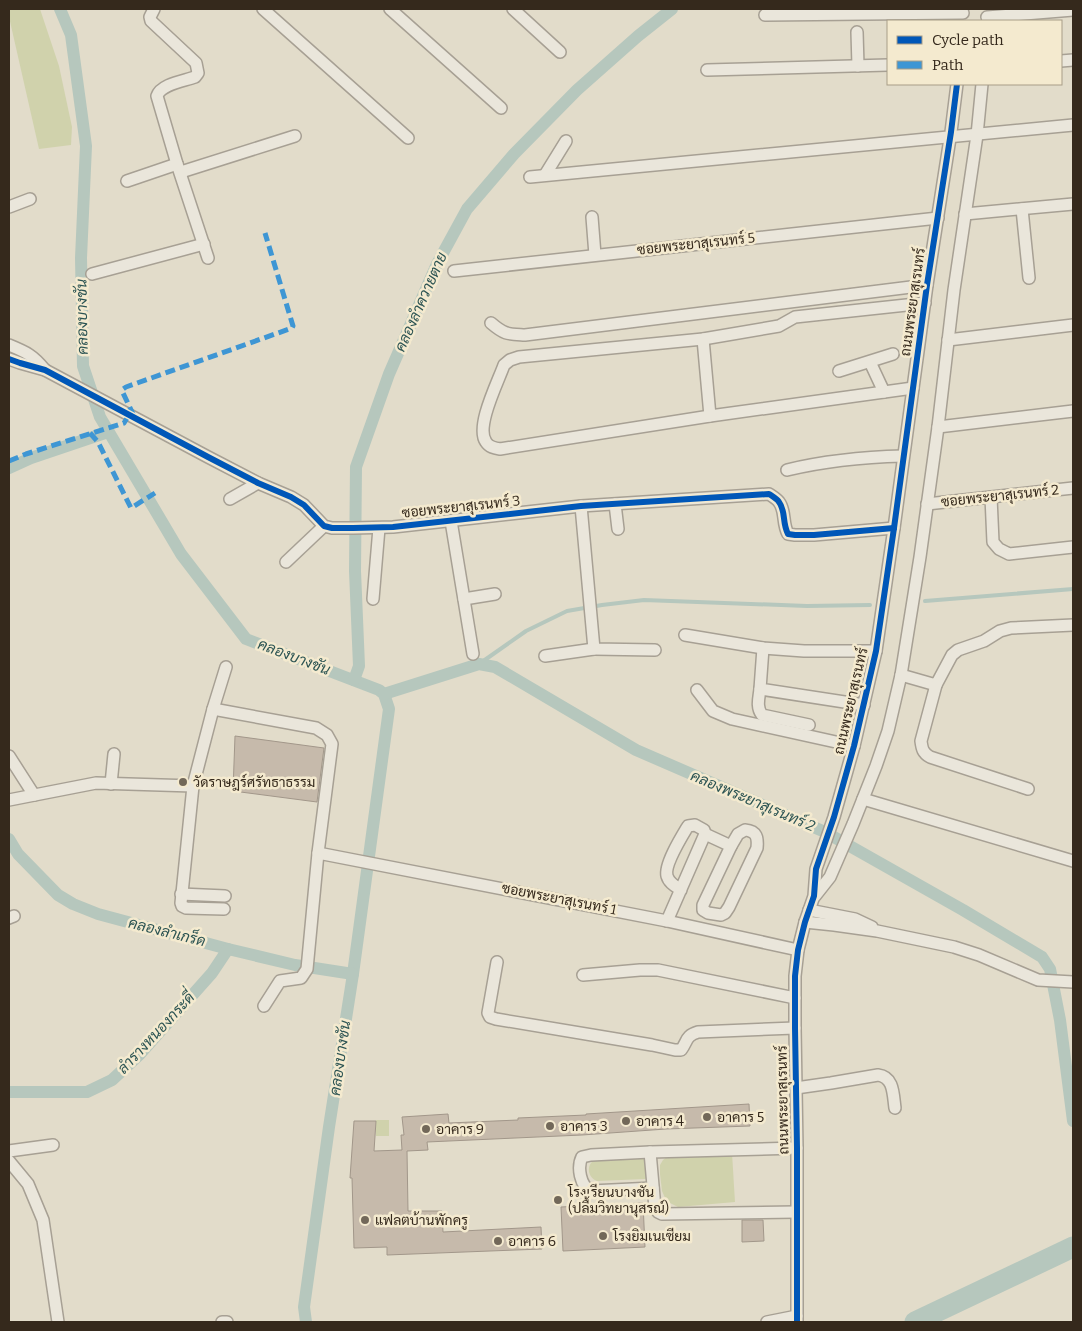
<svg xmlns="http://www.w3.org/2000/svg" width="1082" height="1331" viewBox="0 0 1082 1331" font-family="Bitter,Sarabun,serif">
	<rect width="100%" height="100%" fill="#e2dcca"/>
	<g fill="#d0d2ac">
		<path d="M9 9H40L59 66 72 127 71 145 39 149 9 17Z"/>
		<rect x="376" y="1120" width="13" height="16"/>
		<path d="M732 1153 735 1202 678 1207 670 1203 666 1200 662 1191 660 1174V1165L663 1160 668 1156Z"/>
		<path d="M645 1157 647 1178 645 1179 597 1181C587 1177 586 1165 595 1159Z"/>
	</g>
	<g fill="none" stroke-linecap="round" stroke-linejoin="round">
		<g stroke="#b6c7bd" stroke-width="4">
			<path d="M925 601 1073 589"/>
			<path d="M479 664 526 631 567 611 602 605 644 600 807 606 870 605"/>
		</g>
		<g stroke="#b6c7bd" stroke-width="12">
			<path d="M60 9 71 35 86 146 81 258 83 366 100 417 181 554 246 639 379 690 384 694 389 709 353 974 329 1127 304 1307 306 1322"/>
			<path d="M9 468 31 458 108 432"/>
			<path d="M354 680 359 666 355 571 356 467 389 374 437 264 467 209 514 154 577 90 638 36 672 9"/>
			<path d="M384 694 479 664 495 667 636 750 825 832 963 910 1042 957 1050 969 1060 1020 1073 1121"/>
			<path d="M9 839 18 854 58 895 73 904 98 914 228 949 295 965 353 974"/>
			<path d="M9 1092H87L112 1080 140 1054 212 973 228 949"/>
		</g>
		<path stroke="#b6c7bd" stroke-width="21" d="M915 1322 1073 1247"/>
	</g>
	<g fill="#c6baab" stroke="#a2978a">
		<path d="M235 736 324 748 317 802 233 791Z"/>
		<path d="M749 1104 750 1126 666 1129 582 1135 427 1142 428 1150 407 1151 408 1211H442L443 1232 541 1227 542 1249 387 1255V1247L354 1248 352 1178H350L354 1121H376L374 1151 402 1150 401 1135H404L402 1117 448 1114 449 1123 518 1120V1118L586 1115V1114Z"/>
		<path d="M643 1203 645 1247 563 1251 561 1207Z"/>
		<path d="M742 1220H763L764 1241 742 1242Z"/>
	</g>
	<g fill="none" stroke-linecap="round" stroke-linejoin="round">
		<defs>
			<g id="minor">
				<path d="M154 9 150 17 151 21 196 63 198 73 195 77C184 81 161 84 157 96L177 164 208 258"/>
				<path d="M263 9 408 138"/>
				<path d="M390 9 501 108"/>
				<path d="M513 9 560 52"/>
				<path d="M765 15 963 13"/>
				<path d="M987 17 1073 10"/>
				<path d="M857 32 858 66"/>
				<path d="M1061 61 1073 60"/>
				<path d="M707 70 888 65"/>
				<path d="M181 172 295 136"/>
				<path d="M545 175 566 141"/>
				<path d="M530 177 1073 125"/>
				<path d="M127 181 177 164"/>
				<path d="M9 207 30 199"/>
				<path d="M1022 209 1029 278"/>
				<path d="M965 214 1073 204"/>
				<path d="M592 217 595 255"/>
				<path d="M454 271 938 218"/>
				<path d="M92 274 204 244"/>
				<path d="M491 323C505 335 508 334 525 335L927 285"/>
				<path d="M703 339 710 416"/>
				<path d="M948 340 1073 325"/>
				<path d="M9 345C26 352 33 355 45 370"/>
				<path d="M9 359 20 363 45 370 208 457 258 483 291 497 304 505 324 526 332 528H353L393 527 581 506 769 494C772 496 777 499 779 502 786 511 782 523 788 534L795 535H814L894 528"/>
				<path d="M870 362 884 392"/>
				<path d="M839 371 893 354"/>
				<path d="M913 388 710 416 500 449C494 448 489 447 486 442 475 427 498 382 504 365L510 360 519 357 703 339 779 326 795 317 925 303"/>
				<path d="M938 427 1073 411"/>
				<path d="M787 470C824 461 864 457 903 456"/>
				<path d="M991 497 993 542 999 549 1009 554 1073 547"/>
				<path d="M230 499 258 483"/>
				<path d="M615 504 618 529"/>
				<path d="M927 504 1073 488"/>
				<path d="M581 506 594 649 655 650"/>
				<path d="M451 521 473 654"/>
				<path d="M286 562 324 526"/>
				<path d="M373 599 379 528"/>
				<path d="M464 599 495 594"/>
				<path d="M685 635 763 648 804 651H876"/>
				<path d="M763 648 760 689 864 705"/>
				<path d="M545 656 594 649"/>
				<path d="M901 675 936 685 952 655 958 650 984 641 1000 631 1011 628 1073 625"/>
				<path d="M936 685 921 741C922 749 923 753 930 757L1028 789"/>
				<path d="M760 689C759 698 756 707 762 715L809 725"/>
				<path d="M697 690 713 711 732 719 854 746"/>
				<path d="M213 709 316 728 327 735 332 744 318 853 307 969 301 978 280 981 264 1006"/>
				<path d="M9 756 34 795"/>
				<path d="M111 784 114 754"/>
				<path d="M193 786 181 903 182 906 186 908 224 909"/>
				<path d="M863 799 1073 861"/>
				<path d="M9 800 96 783 193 786 213 709 226 667"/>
				<path d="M745 830C757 831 758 838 757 848L729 907 725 913 721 915 708 913 703 910V905L731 846 738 834Z"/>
				<path d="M705 834 731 846"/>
				<path d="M318 853 667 921 798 950"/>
				<path d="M181 894 225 896"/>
				<path d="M815 896 830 877 853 824 876 766 888 731 901 675 920 557 938 427 954 290 977 135 982 84"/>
				<path d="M809 910 855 919 872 927"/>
				<path d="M9 918 14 916"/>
				<path d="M667 921 705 834 704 830 695 825 688 826C682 836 664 865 667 876 669 883 675 886 681 890"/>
				<path d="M805 922 834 925 877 931 954 947 979 955 1038 980 1073 982"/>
				<path d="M497 962 488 1013 490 1017 496 1019 652 1045 675 1050H681C688 1041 685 1036 698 1032L795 1028"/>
				<path d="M583 975 640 970H658L795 998"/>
				<path d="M796 1088 831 1083 878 1075C894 1077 893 1094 895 1108"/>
				<path d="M9 1151 53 1145"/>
				<path d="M650 1152 655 1208 658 1212 662 1214 796 1212"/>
				<path d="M9 1161 28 1184 43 1220 58 1322"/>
				<path d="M653 1188 591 1191C580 1186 577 1167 582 1157L591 1155 650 1152 797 1148"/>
				<path d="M222 1322H227"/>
				<path d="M767 1322 797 1316"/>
				<path d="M797 1322V1148L795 1028V976L798 950 805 922 814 896 816 869 834 817 854 746 876 651 894 528 927 285 951 132 957 84"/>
			</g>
		</defs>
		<use href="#minor" stroke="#a7a094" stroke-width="14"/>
		<use href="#minor" stroke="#eae6db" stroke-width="11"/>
		<g stroke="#3e96d4" stroke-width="5" stroke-dasharray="10 5" stroke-linecap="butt">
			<path d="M134 416 123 393V389L126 387 292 328 293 326 265 233"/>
			<path d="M90 433 98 442 131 508 155 493"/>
			<path d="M9 461 26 454 124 423 129 415"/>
		</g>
		<defs>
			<g id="cycleway">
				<path d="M9 359 20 363 45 370 208 457 258 483 291 497 304 505 324 526 332 528H353L393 527 581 506 769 494C772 496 777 499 779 502 786 511 782 523 788 534L795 535H814L894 528"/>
				<path d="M797 1322V1148L795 1028V976L798 950 805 922 814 896 816 869 834 817 854 746 876 651 894 528 927 285 951 132 957 84"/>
			</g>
		</defs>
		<use href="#cycleway" stroke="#f4eacf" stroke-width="9"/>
		<use href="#cycleway" stroke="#0057b8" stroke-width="6"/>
	</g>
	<g fill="#726859" stroke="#f4eacf" stroke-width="2">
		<circle cx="183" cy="782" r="5"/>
		<circle cx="707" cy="1117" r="5"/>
		<circle cx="626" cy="1121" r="5"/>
		<circle cx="550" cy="1126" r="5"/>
		<circle cx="426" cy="1129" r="5"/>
		<circle cx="558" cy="1200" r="5"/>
		<circle cx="365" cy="1220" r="5"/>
		<circle cx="603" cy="1236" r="5"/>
		<circle cx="498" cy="1241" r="5"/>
	</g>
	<g text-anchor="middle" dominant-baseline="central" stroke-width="5" stroke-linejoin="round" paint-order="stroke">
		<g font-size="14" fill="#35291c" stroke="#f4eacf">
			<text transform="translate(696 244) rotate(-6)">ซอยพระยาสุเรนทร์ 5</text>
			<text transform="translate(913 302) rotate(-82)">ถนนพระยาสุเรนทร์</text>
			<text transform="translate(1000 496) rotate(-6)">ซอยพระยาสุเรนทร์ 2</text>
			<text transform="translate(461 507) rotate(-6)">ซอยพระยาสุเรนทร์ 3</text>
			<text transform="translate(851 701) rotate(-77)">ถนนพระยาสุเรนทร์</text>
			<text transform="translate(559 899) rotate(11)">ซอยพระยาสุเรนทร์ 1</text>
			<text transform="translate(783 1100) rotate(-91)">ถนนพระยาสุเรนทร์</text>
		</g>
		<g font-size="14" fill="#35291c" stroke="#f4eacf" text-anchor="start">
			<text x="193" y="782">วัดราษฎร์ศรัทธาธรรม</text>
			<text x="717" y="1117">อาคาร 5</text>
			<text x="636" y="1121">อาคาร 4</text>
			<text x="560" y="1126">อาคาร 3</text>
			<text x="436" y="1129">อาคาร 9</text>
			<text x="568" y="1192">โรงเรียนบางชัน<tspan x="568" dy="16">(ปลื้มวิทยานุสรณ์)</tspan></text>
			<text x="375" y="1220">แฟลตบ้านพักครู</text>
			<text x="613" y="1236">โรงยิมเนเซียม</text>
			<text x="508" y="1241">อาคาร 6</text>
		</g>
		<g font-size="15" font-style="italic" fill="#2c5453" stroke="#f4eacf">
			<text transform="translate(421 302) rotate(-66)">คลองลำควายตาย</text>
			<text transform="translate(82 317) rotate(-91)">คลองบางชัน</text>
			<text transform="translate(294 657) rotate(21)">คลองบางชัน</text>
			<text transform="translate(753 801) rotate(23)">คลองพระยาสุเรนทร์ 2</text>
			<text transform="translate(167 932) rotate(14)">คลองลำเกร็ด</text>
			<text transform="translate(156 1033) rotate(-47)">ลำรางหนองกระดี่</text>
			<text transform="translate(340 1058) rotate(-82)">คลองบางชัน</text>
		</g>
	</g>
	<rect width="1082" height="1331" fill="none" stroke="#35291c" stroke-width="20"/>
	<rect x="887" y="20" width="175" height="65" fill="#f4eacf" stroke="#a89d87"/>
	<rect x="897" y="36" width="25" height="8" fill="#0057b8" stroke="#a89d87"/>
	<text x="932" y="45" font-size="15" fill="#35291c">Cycle path</text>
	<rect x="897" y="61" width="25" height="8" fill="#3e96d4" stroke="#a89d87"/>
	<text x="932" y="70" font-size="15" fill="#35291c">Path</text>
</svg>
